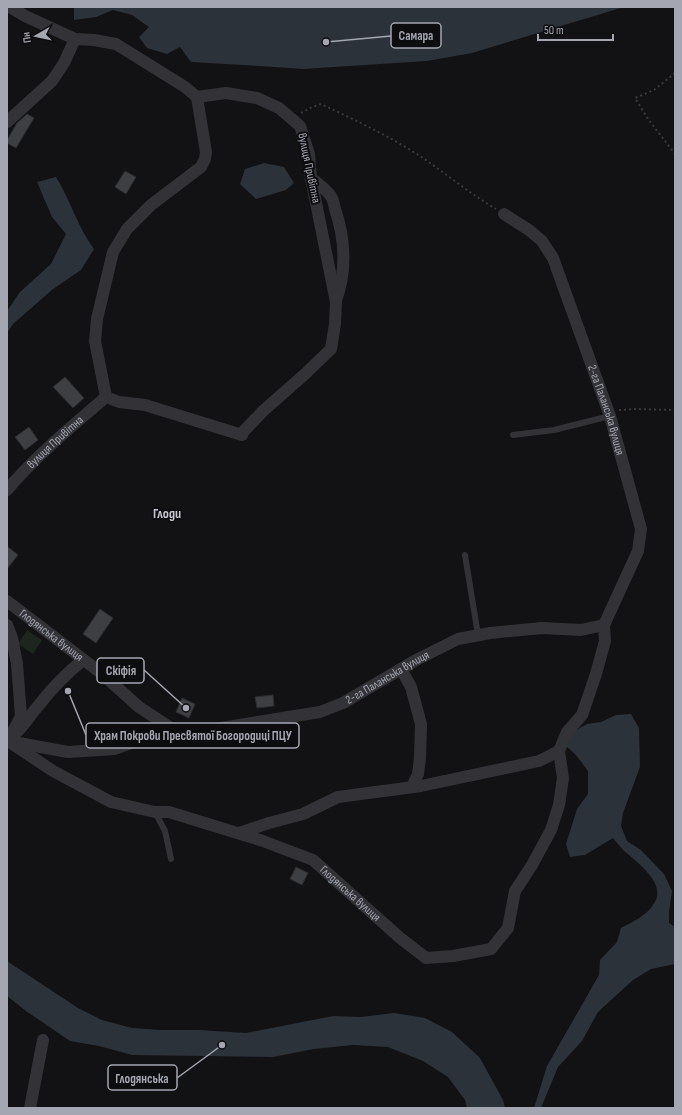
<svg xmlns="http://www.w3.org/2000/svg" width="682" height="1115" viewBox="0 0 682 1115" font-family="'Sofia Sans Condensed',sans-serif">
	<rect width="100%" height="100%" fill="#121113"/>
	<path fill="#1e251f" d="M27 630 42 640 33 654 18 644Z"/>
	<g fill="#2c323a">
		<path d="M74 7H624L472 53 427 61 303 69 259 66 191 62 180 47 167 54 147 48 139 37 149 27 132 15 113 10 96 17 74 20Z"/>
		<path d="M264 163 284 167 294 183 286 190 256 199 240 184 245 169Z"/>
		<path d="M56 177C71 201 77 226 94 249L81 270 53 289 13 324 7 333V311L20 292 51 264 66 234 52 217 37 182Z"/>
		<path d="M631 714 639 728 640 767 623 813 621 826 627 841 641 850 664 874 672 891 669 912V923L675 927V964L651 969 633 980 598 1012 582 1041 558 1067 541 1108H534L547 1066 599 975 600 960 617 942 621 928C632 922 646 916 653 905 668 885 640 865 628 854 622 850 618 844 613 838L585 855 570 857 566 844 577 809 588 794V771L576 755 565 745 571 733 587 724 601 722 616 715Z"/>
		<path d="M7 961 78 1008 102 1020 132 1028 161 1030H199L246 1033 333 1016 361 1017 394 1013 425 1018 452 1032 480 1058 503 1100 505 1108H467L465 1100 448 1077 423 1061 388 1047 353 1045 314 1049 273 1057 132 1055 99 1046 70 1041 26 1011 7 996Z"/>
	</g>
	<g fill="#3e3f43" stroke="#2c2c2f">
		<path d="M27 114 34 118 16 148 7 143V140L17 123Z"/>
		<path d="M125 171 136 177 126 194 115 187Z"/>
		<path d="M65 377 84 398 73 408 53 387Z"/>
		<path d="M29 427 38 440 25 450 15 437Z"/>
		<path d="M7 546 18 555 7 569Z"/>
		<path d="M100 609 113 618 96 643 83 634Z"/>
		<path d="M273 695 274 706 257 708 255 697Z"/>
		<path d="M182 698 195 704 189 718 176 712Z"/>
		<path d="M296 867 308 873 302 885 290 879Z"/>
	</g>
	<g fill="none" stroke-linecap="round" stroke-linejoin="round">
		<g stroke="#393a3e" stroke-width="2" stroke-dasharray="2 3" stroke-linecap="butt">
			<path d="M675 73 654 90 635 98 648 119 675 154"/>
			<path d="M301 113 310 108 321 104C355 120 389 136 420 156 445 173 469 193 496 209"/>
			<path d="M619 410 635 409 675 410"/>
		</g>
		<g stroke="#333337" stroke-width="6">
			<path d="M513 435 554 430 610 416"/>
			<path d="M465 555 478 635"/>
			<path d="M155 812 165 831 171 859"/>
		</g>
		<g stroke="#333337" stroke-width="12">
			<path d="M10 7 25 16 75 39 94 40 116 44 185 87 197 97"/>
			<path d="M7 122 52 81 64 63 75 39"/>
			<path d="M311 178C317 183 325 188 330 195 333 198 334 204 335 209 345 238 347 271 336 300"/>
			<path id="s1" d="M504 214 529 230 542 241 553 258 610 416 641 529 638 551 604 625 605 641 596 674 582 715 567 732 559 751"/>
			<path d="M106 397 119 402 145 405 242 435 243 432 263 411 305 374 331 349 335 324 336 302 311 178 309 154 300 126 279 108 257 98 226 93 197 97"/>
			<path d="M106 397 95 341 97 319 113 252 127 229 151 205 201 167 205 159 206 152 197 97"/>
			<path id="s2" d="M7 490C36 456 72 426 106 397"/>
			<path id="s3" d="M7 601 101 673 139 707 171 728 190 733 320 712 343 703 418 659 458 639 490 633 542 628 581 630 604 625"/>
			<path d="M7 625 12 638 17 664 21 716 8 741"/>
			<path d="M401 669 411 687 421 724 420 758 418 774 412 787"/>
			<path d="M17 732C26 723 31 714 39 705 52 688 67 673 83 660"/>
			<path id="s4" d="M8 741 53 771 111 802 155 812H169L263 841 313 860 399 937 426 958 453 956 491 949 508 928 515 891 532 865 551 830 559 805 563 778 559 751"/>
			<path d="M13 742 68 752 114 749 131 743 145 733 171 728"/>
			<path d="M239 833 269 823 303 814 338 797 421 786 539 761 559 751"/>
			<path d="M30 1108 43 1040"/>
		</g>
	</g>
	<g text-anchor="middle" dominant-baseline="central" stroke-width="4" stroke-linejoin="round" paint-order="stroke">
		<g font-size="12" fill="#a4a7b2" stroke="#0d0c0e">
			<text transform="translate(309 168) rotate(78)">вулиця Привітна</text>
			<text stroke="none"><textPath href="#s1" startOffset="228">2-га Паланська вулиця</textPath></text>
			<text stroke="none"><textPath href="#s2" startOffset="68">вулиця Привітна</textPath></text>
			<text stroke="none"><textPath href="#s3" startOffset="56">Глодянська вулиця</textPath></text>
			<text stroke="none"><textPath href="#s3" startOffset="435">2-га Паланська вулиця</textPath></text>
			<text stroke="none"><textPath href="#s4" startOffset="381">Глодянська вулиця</textPath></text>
		</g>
		<g font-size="14" font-weight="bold" fill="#c5c6cf" stroke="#0d0c0e">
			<text x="167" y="513">Глоди</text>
		</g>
	</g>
	<path fill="none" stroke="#a4a7b2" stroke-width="1.5" d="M326 42L391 36M186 708L144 670M68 691L86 735M222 1045L177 1078"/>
	<g fill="#a4a7b2" stroke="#0d0c0e" stroke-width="1.5">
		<circle cx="326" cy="42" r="4"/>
		<circle cx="186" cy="708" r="4"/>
		<circle cx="68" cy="691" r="4"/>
		<circle cx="222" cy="1045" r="4"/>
	</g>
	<g fill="#0d0c0e" stroke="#a4a7b2" stroke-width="1.5">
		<rect x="391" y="23" width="50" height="25" rx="4"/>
		<rect x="97" y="658" width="47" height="25" rx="4"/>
		<rect x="86" y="723" width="213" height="25" rx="4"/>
		<rect x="108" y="1065" width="69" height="25" rx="4"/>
	</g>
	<g font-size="13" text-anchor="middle" font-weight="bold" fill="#a4a7b2">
		<text x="416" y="40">Самара</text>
		<text x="121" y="675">Скіфія</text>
		<text x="193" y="740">Храм Покрови Пресвятої Богородиці ПЦУ</text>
		<text x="142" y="1083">Глодянська</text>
	</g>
	<rect width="682" height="1115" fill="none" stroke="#a4a7b2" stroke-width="16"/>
	<g transform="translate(36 36) rotate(261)" stroke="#0d0c0e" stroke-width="3" paint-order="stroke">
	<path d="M0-3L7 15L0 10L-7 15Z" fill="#a4a7b2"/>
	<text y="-6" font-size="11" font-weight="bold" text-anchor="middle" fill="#a4a7b2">Пн</text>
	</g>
	<path d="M538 34v6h75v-6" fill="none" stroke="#a4a7b2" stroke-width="2"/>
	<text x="544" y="34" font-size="12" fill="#a4a7b2" stroke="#0d0c0e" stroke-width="3" paint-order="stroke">50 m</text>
</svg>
